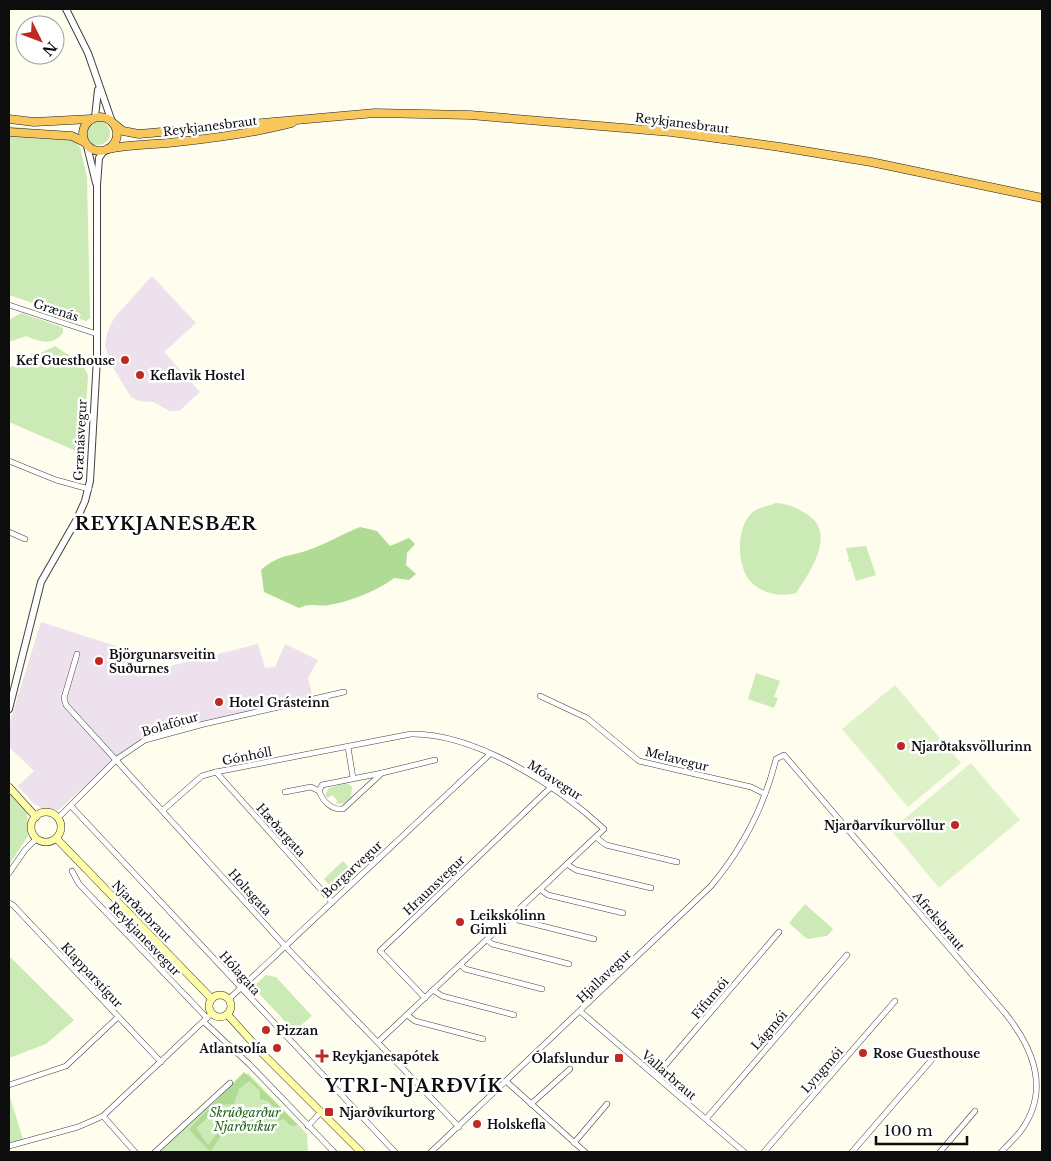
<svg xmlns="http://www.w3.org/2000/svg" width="1051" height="1161" viewBox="0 0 1051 1161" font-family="'Libre Baskerville',serif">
	<rect width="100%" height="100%" fill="#fffded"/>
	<g fill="#ece1ec">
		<path d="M152 276 196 323 164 352 200 392 179 411H170L153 402 139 401 131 397 112 366 105 346 107 333 114 318Z"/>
		<path d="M41 622 125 649 151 671 258 644 265 668 275 667 285 644 318 660 308 678 313 698 156 734 141 740 125 750 59 810H45L33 803 18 786 34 771 9 747V725Z"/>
	</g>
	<g fill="#cceab6">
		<circle cx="98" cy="133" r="12"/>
		<path d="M9 126 67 133 80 147 87 177 90 318 86 321 9 295Z"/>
		<path d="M21 313 59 326 63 328V333C52 346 40 342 26 336L9 342V320Z"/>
		<path d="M55 346 82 364 88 375 83 454 9 422V368Z"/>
		<path d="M776 503C788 504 795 507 805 513 838 531 811 571 796 593 780 597 764 594 752 583 736 568 735 525 754 511 760 507 769 506 776 503Z"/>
		<path d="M866 546 876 575 856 581 850 561 847 562 849 559 846 548Z"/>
		<path d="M756 673 780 681 774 697 778 698 774 708 748 699Z"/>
		<path d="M347 783 352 787 351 798 346 803 335 804 338 801 332 795 328 798 325 795 329 788Z"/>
		<path d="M9 791 27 812 28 836 9 865Z"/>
		<path d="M343 861 355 874 336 892 324 879Z"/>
		<path d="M805 904 833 929 827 936 807 939 789 923Z"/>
		<path d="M9 956 74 1020 46 1044 9 1058Z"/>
		<path d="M266 975 276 977 312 1016 294 1031 253 987Z"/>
		<path d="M248 1073 307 1134 308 1152H155Z"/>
		<path d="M9 1094 23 1139 9 1145Z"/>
	</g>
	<g fill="#afdb95">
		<path d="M360 527 377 531 390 546 409 538 415 544 407 553 406 565 416 574 409 580 394 578C379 590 349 602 329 605 317 607 312 602 299 608L264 592 261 570C280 553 292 557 314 548 330 542 344 533 360 527Z"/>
		<path d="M244 1072 298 1125 291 1126 284 1119 278 1121 273 1118 277 1114C273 1105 269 1100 260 1099V1091L249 1081 239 1089 234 1104 222 1105 196 1128 208 1145 221 1129 222 1134 210 1152 189 1129Z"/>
	</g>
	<g fill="#dff1c8">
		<path d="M895 685 961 763 908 807 842 729Z"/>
		<path d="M971 763 1020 820 939 888 891 830Z"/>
	</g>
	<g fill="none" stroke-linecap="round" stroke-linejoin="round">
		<defs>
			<g id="minor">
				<path d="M9 305 97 334"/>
				<path d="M9 461 56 480 89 489"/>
				<path d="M9 532 25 539"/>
				<path d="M77 654 64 698 66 705 285 946 459 1127"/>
				<path d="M540 696 587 718 639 761 751 787 765 794"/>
				<path d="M348 747 353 778"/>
				<path d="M216 772 332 902"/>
				<path d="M382 773 343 809C331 810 323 801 319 791L322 785Z"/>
				<path d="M382 773 435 760"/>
				<path d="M285 792 311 787 319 791"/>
				<path d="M71 806 395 1152"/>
				<path d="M163 810 202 776 216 772 411 734C475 733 558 786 604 829L379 1041"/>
				<path d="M58 818 117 759 145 740 204 724 344 692"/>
				<path d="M597 838 606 845 677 862"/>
				<path d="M568 865 576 870 651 888"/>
				<path d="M72 871 79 884 207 1018"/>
				<path d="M9 873 25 850 37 838"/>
				<path d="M541 890 548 895 623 913"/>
				<path d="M9 903 13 905 161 1062"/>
				<path d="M514 915 518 920 594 939"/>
				<path d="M487 940 492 944 569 964"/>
				<path d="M461 965 465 969 542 989"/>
				<path d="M433 990 442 996 514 1015"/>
				<path d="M425 998 380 951 550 788"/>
				<path d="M229 999 490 754"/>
				<path d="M581 1012 744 1152"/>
				<path d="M407 1015 415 1021 483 1039"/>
				<path d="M204 1022 249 1064 334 1152"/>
				<path d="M656 1076 779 932"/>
				<path d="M507 1082 585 1152"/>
				<path d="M9 1085 66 1066 118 1017"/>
				<path d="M531 1104 570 1069"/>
				<path d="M103 1116 135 1152"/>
				<path d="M706 1119 847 955"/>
				<path d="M308 1126 320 1113"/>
				<path d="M574 1143 607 1104"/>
				<path d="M9 1146 78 1127 103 1116 212 1013"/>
				<path d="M155 1152 230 1083"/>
				<path d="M431 1152 711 886C743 848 764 807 776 759L784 755 1005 1013C1034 1049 1051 1091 1020 1132 1014 1139 1007 1146 1001 1152"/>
				<path d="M764 1152 895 1001"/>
				<path d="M852 1152 934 1057"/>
				<path d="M940 1152 975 1111"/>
			</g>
			<g id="tertiary">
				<path d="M66 9 88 53 112 122"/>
				<path d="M95 117 98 90"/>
				<path d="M87 146 96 183"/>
				<path d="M9 709 41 582 77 519 85 501 90 481 97 358V185L99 158 104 151"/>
			</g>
			<g id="secondary">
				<path d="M9 787 36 817"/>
				<circle cx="46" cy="827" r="15"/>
				<path d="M56 838 212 999"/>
				<circle cx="220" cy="1006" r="11"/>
				<path d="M227 1014 263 1054 361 1152"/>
			</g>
			<g id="trunk">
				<circle cx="100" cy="134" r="17"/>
				<path d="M9 119 34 122 91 119"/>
				<path d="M113 123 123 131 139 134 375 113 470 115 671 132 780 147 871 162 1042 198"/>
				<path d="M9 132 72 136 84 142"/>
				<path d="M108 149C131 144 154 145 177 142 216 138 254 133 292 123"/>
			</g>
		</defs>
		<use href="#minor" stroke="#404040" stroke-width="6"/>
		<use href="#tertiary" stroke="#404040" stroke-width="8"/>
		<use href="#secondary" stroke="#2f2f2f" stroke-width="8"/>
		<use href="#trunk" stroke="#1e1e1e" stroke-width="9"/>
		<use href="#minor" stroke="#fff" stroke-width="5"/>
		<use href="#tertiary" stroke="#fff" stroke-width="6"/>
		<use href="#secondary" stroke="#fffda8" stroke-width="7"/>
		<use href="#trunk" stroke="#f8c75b" stroke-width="8"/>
	</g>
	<g fill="#bf2923" stroke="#fff" stroke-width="2">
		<circle cx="125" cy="360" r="5"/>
		<circle cx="140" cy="375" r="5"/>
		<circle cx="99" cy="661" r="5"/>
		<circle cx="219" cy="702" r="5"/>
		<circle cx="901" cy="746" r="5"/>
		<circle cx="955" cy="825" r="5"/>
		<circle cx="460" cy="922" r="5"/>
		<circle cx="266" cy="1030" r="5"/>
		<circle cx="277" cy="1048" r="5"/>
		<circle cx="863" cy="1053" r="5"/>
		<path d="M319.5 1048.5h5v5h5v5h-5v5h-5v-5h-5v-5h5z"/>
		<rect x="614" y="1053" width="10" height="10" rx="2.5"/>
		<rect x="324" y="1107" width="10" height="10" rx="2.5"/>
		<circle cx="477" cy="1124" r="5"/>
	</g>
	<g text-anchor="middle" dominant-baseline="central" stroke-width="5" stroke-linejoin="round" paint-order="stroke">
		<g font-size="12" fill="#0d0d0d" stroke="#fff">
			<text transform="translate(682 123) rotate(7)">Reykjanesbraut</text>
			<text transform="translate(210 126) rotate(-7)">Reykjanesbraut</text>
			<text transform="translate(56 310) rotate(18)">Grænás</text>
			<text transform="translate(80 440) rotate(-87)">Grænásvegur</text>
			<text transform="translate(170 724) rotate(-16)">Bolafótur</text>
			<text transform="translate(247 756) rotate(-11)">Gónhóll</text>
			<text transform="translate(677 759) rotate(14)">Melavegur</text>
			<text transform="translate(555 780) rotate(33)">Móavegur</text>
			<text transform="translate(281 830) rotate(48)">Hæðargata</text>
			<text transform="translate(352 869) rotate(-43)">Borgarvegur</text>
			<text transform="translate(434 885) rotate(-44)">Hraunsvegur</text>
			<text transform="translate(250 892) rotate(48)">Holtsgata</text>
			<text transform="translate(142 911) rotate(46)">Njarðarbraut</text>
			<text transform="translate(939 921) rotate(50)">Afreksbraut</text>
			<text transform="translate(145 939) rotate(46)">Reykjanesvegur</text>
			<text transform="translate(240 973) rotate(48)">Hólagata</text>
			<text transform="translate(92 975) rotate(47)">Klapparstígur</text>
			<text transform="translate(604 976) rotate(-44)">Hjallavegur</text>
			<text transform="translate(710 998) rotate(-50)">Fífumói</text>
			<text transform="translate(769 1030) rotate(-49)">Lágmói</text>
			<text transform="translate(822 1070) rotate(-49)">Lyngmói</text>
			<text transform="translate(669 1075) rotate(41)">Vallarbraut</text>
		</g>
		<g font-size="12" font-weight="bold" fill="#0d0d0d" stroke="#fff" text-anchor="start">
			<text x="115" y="360" text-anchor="end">Kef Guesthouse</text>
			<text x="150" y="375">Keflavìk Hostel</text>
			<text x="109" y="654">Björgunarsveitin<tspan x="109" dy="14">Suðurnes</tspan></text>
			<text x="229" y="702">Hotel Grásteinn</text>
			<text x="911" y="746">Njarðtaksvöllurinn</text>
			<text x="945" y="825" text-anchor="end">Njarðarvíkurvöllur</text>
			<text x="470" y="915">Leikskólinn<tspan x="470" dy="14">Gimli</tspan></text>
			<text x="276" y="1030">Pizzan</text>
			<text x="267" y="1048" text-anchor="end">Atlantsolía</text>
			<text x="873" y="1053">Rose Guesthouse</text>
			<text x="332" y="1056">Reykjanesapótek</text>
			<text x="609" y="1058" text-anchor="end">Ólafslundur</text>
			<text x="339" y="1112">Njarðvíkurtorg</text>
			<text x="487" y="1124">Holskefla</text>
		</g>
		<g font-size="12" font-style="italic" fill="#25651c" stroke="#fff">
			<text x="245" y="1112">Skrúðgarður<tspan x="245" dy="14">Njarðvíkur</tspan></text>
		</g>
		<g font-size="18" font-weight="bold" letter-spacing="1" fill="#0d0d0d" stroke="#fff">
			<text x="166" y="524">REYKJANESBÆR</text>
			<text x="414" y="1086">YTRI-NJARÐVÍK</text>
		</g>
	</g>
	<rect width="1051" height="1161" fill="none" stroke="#0d0d0d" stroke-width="20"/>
	<g transform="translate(40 40) rotate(132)"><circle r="24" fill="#ffffff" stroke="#9e9e9e"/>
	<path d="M0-4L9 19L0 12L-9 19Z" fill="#bf2923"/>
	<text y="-8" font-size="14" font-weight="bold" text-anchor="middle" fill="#0d0d0d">N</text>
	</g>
	<path d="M876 1136v8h91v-8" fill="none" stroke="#0d0d0d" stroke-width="2.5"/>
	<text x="884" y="1136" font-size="15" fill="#0d0d0d" stroke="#ffffff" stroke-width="4" paint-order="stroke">100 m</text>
</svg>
